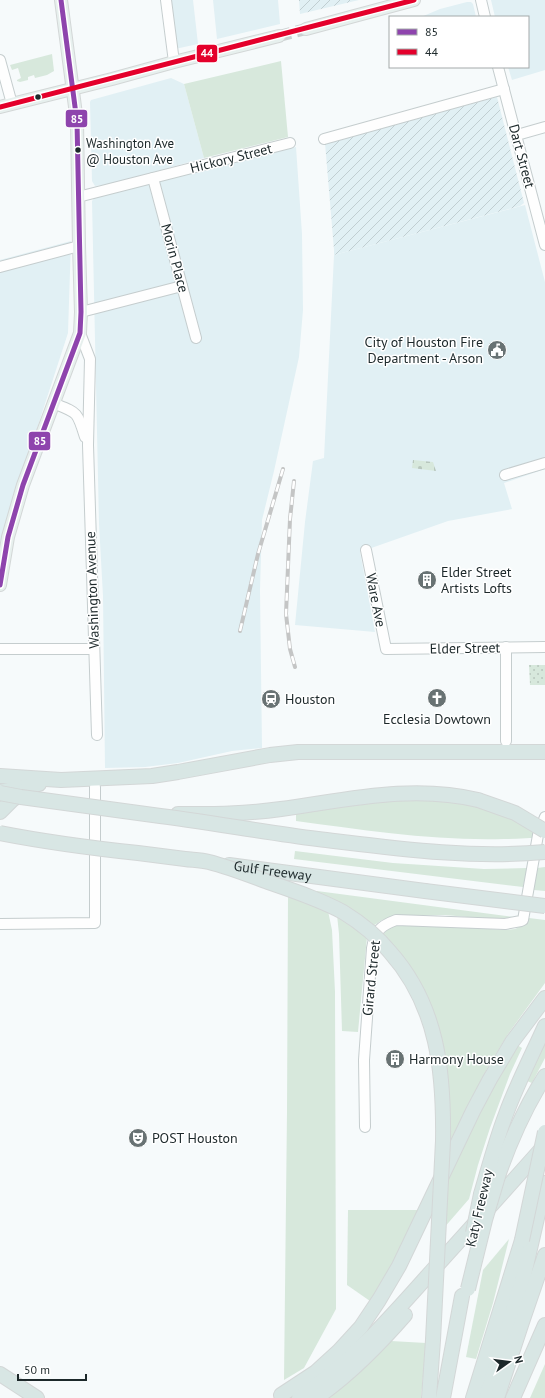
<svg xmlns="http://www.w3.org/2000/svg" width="545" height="1398" viewBox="0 0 545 1398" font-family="'PT Sans',sans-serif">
	<defs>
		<pattern id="industrial-furrows" width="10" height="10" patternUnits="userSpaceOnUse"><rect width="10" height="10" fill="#e1f0f4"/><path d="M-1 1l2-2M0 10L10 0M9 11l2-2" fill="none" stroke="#c0ced1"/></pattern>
		<pattern id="cemetery-stones" width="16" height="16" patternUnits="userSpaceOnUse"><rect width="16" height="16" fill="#d7e8dc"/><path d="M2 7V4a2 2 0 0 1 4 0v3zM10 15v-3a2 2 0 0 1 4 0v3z" fill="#b8c7bd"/></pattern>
		<pattern id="park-dots" width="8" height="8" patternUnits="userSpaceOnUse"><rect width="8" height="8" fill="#d7e8dc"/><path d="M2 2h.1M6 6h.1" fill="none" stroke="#b8c7bd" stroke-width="1.8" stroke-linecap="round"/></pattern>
	</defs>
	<rect width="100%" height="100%" fill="#f6fafb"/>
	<g fill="#e1f0f4">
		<path d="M169 0H193L198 44 175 49Z"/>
		<path d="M213 0H278L280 24 217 39Z"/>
		<path d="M491 0H545V70L512 80 508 67H528V17H495Z"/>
		<path d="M467 2H471L473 4 476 17H421L440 9Z"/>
		<path d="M171 78 184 84 204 158 110 184 95 186 92 181 90 102 91 100Z"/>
		<path d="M296 147 302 234 303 310 299 357 274 471 262 520 260 590 262 748 232 751 178 763 145 767 105 768 103 596 99 524 92 201 95 197Z"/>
		<path d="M525 205 545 282V469L504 483 512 509 448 521 360 552 375 632 295 625 305 522 313 461 324 458 334 255Z"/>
		<path d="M71 241 68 333 3 533 0 549V260Z"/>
	</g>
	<g fill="url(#industrial-furrows)">
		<path d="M299 0H359L300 14Z"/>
		<path d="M497 97 524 203 520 206 334 255V250L325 143Z"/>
	</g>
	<g fill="#d7e8dc">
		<path d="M52 54 54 71 47 75 35 78 34 75 28 77V80L20 82 17 81V80L21 78 18 68 12 70 10 65Z"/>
		<path d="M281 61 288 137 204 158 184 84Z"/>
		<path d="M396 799 467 802 519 821 543 837C530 838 517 839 504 839 434 841 364 830 296 821V812Z"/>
		<path d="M295 851 393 863 484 869 527 868 523 887 294 859Z"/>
		<path d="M545 867V891L534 890 537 868Z"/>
		<path d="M317 891 513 917 502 920 445 915 394 916 382 920 373 926 316 894Z"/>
		<path d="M288 895 328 911 332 930 335 992 336 1309 304 1368 284 1380 287 1111Z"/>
		<path d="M337 915 367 937 358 1032 342 1031 339 934Z"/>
		<path d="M529 918 545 920V983L508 1034 488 1067 468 1105 448 1149 439 1032 383 934 391 927 399 925 461 927 504 930 515 929 523 925Z"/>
		<path d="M545 1041V1058L532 1083 527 1081Z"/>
		<path d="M517 1045 522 1048 510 1074 490 1128 478 1165 469 1199 443 1229 446 1184 496 1080Z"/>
		<path d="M348 1210H419L388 1272 370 1301 347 1285Z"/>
		<path d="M509 1239 493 1303 476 1359 466 1357 483 1270Z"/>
		<path d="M391 1341 426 1343 421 1398H322L383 1345Z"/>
		<path d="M545 1364V1398H530Z"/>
	</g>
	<path fill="url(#cemetery-stones)" d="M413 460 433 462 436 471 412 468Z"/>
	<path fill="url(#park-dots)" d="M529 665H545V685H530Z"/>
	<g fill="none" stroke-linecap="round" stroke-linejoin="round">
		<path stroke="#cad0d1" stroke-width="12" stroke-dasharray="12 6" stroke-linecap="butt" d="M279 36 306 29"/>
		<defs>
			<g id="minor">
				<path d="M166 0 174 62"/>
				<path d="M481 0 485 17"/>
				<path d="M0 60 12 104"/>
				<path d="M498 67 545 245"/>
				<path d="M517 135 545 127"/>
				<path d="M324 139 504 89"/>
				<path d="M153 178 196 338"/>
				<path d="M78 197 290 143"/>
				<path d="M0 267 79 246"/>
				<path d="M81 312 182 286"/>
				<path d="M80 333 90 359 88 445 97 735"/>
				<path d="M53 403C78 413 77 411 85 437"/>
				<path d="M505 475 545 463"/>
				<path d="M366 550 386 649 545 647"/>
				<path d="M506 647V741"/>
				<path d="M0 649H94"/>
				<path d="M0 924 95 923V787"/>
				<path d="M365 1127 364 1060 372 948C375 931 380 926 396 920L505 924 521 921 523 920 538 835 545 817"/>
			</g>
			<g id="major">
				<path d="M306 29 414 0"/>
				<path d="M0 107 112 79 174 62 279 36"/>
				<path d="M0 585 8 537 23 485 80 333 81 312 79 246 77 122 61 0"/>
			</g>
			<g id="highway">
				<path d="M0 776 61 780 152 776 178 772 270 755 298 752H545"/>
				<path d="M0 792 39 784"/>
				<path d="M0 812 12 800 24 791"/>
				<path d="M178 814C212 814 247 814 281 809 347 800 412 784 478 800"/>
				<path id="s1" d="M229 865 425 891"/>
				<path d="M499 1173C511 1139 526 1106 545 1076"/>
				<path d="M481 1194C489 1167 496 1140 506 1114 517 1084 532 1055 545 1026"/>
				<path d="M0 1374 37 1398"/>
				<path d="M281 1395 316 1372 339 1351 361 1327 379 1300 399 1266 473 1111 490 1079 512 1042 545 998"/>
				<path d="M299 1398C350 1364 390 1318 431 1272 469 1230 507 1188 545 1145"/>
				<path d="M316 1398C350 1375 378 1346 405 1315"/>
				<path d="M429 1398 433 1340"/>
				<path d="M443 1398 462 1296"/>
				<path d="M473 1398 522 1240"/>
				<path d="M486 1398 524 1275 545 1183"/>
				<path d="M497 1398 523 1319 545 1255"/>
				<path d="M513 1398 545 1325"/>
			</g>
		</defs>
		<use href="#minor" stroke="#c5cdce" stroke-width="12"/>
		<use href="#major" stroke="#d3d7d7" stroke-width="14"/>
		<use href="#highway" stroke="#d3d7d7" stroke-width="16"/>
		<use href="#minor" stroke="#fefefe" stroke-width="10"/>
		<use href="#major" stroke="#e7f0ee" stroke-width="12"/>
		<use href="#highway" stroke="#d8e6e4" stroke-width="14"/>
		<defs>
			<g id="rail">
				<path d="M294 481 290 519 286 614 290 649 295 667"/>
				<path d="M240 631 258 554 283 469"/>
			</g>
		</defs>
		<use href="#rail" stroke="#c4c5c5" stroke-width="4"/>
		<use href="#rail" stroke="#fff" stroke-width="2.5" stroke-dasharray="8" stroke-linecap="butt"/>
		<defs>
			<g id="highway-bridge">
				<path d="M0 793 21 797C65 803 109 809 153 815 208 822 263 832 318 839 393 848 470 859 545 852"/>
				<path d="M478 800 515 813 545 831"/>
				<path d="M0 833C46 842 92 848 138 853 154 855 169 857 185 859 193 860 201 860 209 862 229 867 249 875 268 882 294 891 319 899 343 912 361 923 377 936 390 952 438 1006 444 1072 443 1141L433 1340"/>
				<path d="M425 891 545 906"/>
				<path d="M473 1233 481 1194"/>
				<path d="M522 1240 545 1132"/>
				<path d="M468 1289 485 1220 499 1173"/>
			</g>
		</defs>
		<use href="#highway-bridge" stroke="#d3d7d7" stroke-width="16" stroke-linecap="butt"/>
		<use href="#highway-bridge" stroke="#d8e6e4" stroke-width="14"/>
		<defs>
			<path id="bus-1" d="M0 585 8 537 23 485 80 333 81 312 77 122 61 0"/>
			<path id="bus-2" d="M0 107 414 0"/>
		</defs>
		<use href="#bus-1" stroke="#fff" stroke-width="8"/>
		<use href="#bus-2" stroke="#fff" stroke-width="8"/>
		<use href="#bus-1" stroke="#8e44ad" stroke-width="5"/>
		<use href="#bus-2" stroke="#e4002b" stroke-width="5"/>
	</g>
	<defs>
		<symbol id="civic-disc" viewBox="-11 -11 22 22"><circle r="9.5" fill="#687273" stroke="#fff"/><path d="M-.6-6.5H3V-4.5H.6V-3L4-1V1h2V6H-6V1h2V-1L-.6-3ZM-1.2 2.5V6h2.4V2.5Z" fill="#fff"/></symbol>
		<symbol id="building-disc" viewBox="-11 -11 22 22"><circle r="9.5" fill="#687273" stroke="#fff"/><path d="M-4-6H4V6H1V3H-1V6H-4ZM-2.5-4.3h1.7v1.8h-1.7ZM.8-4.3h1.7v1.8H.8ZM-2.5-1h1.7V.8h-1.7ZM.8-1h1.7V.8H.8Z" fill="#fff"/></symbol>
		<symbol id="church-disc" viewBox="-11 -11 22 22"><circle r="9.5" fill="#687273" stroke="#fff"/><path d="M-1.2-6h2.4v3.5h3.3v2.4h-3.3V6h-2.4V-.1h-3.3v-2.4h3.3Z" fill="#fff"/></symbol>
		<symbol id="station-disc" viewBox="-11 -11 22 22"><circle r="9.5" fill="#687273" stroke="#fff"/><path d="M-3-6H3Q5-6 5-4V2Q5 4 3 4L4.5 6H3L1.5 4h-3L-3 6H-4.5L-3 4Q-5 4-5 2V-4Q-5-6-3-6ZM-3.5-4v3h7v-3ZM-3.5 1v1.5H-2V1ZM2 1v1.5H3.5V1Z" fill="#fff"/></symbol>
		<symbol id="theatre-disc" viewBox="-11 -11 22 22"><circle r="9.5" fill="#687273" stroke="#fff"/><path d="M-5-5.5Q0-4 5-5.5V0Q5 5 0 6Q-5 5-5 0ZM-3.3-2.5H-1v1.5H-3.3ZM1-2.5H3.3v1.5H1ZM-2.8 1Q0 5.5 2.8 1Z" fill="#fff"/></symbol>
	</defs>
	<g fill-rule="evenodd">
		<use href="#civic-disc" x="486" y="339" width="22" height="22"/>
		<use href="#building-disc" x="416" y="569" width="22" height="22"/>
		<use href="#church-disc" x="426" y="687" width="22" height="22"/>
		<use href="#station-disc" x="260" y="688" width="22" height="22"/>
		<use href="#building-disc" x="384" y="1048" width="22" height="22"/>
		<use href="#theatre-disc" x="127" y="1127" width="22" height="22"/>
	</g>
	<g fill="#1c282a" stroke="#fff" stroke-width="1.5">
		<circle cx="38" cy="97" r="3.5"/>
		<circle cx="78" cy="150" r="3.5"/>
	</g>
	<g text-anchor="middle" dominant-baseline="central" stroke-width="3" stroke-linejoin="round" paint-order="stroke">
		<g font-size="13" fill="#1c282a" stroke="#fff" text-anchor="start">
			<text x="86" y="143">Washington Ave<tspan x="86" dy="16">@ Houston Ave</tspan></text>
		</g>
		<g font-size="14" fill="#1c282a" stroke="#fff">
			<text transform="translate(522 156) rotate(75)">Dart Street</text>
			<text transform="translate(231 158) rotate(-14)">Hickory Street</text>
			<text transform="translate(175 258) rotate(75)">Morin Place</text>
			<text transform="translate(92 590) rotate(-92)">Washington Avenue</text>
			<text transform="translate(376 600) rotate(79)">Ware Ave</text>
			<text transform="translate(465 648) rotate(-1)">Elder Street</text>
			<text stroke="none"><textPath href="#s1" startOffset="44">Gulf Freeway</textPath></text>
			<text transform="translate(371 978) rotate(-84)">Girard Street</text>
			<text transform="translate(479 1208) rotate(-77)">Katy Freeway</text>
		</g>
		<g font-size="14" fill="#1c282a" stroke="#fff" text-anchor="start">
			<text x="483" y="342" text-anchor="end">City of Houston Fire<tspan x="483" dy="16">Department - Arson</tspan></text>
			<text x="441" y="572">Elder Street<tspan x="441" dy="16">Artists Lofts</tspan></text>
			<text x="285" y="699">Houston</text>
			<text x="437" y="719" text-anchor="middle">Ecclesia Dowtown</text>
			<text x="409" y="1059">Harmony House</text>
			<text x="152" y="1138">POST Houston</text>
		</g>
	</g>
	<g stroke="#fff" stroke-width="1.5">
		<rect x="196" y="44" width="22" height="19" rx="4" fill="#e4002b"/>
		<rect x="65" y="109" width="23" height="19" rx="4" fill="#8e44ad"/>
		<rect x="28" y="431" width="23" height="20" rx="4" fill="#8e44ad"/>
	</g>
	<g font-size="11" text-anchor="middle" font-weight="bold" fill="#fff">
		<text x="207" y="57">44</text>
		<text x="77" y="123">85</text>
		<text x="40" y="445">85</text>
	</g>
	<rect x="389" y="16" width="140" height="52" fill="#ffffff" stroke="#a4a9aa"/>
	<rect x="397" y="29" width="20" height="6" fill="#8e44ad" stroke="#a4a9aa"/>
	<text x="425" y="36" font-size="12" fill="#1c282a">85</text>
	<rect x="397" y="49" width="20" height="6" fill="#e4002b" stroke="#a4a9aa"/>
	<text x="425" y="56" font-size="12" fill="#1c282a">44</text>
	<g transform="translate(509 1362) rotate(76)" stroke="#ffffff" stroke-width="3" paint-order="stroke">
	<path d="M0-3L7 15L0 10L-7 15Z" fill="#1c282a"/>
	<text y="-6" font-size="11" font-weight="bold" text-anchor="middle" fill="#1c282a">N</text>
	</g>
	<path d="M18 1374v6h68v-6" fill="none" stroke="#1c282a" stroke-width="2"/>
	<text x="24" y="1374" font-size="12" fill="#1c282a" stroke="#ffffff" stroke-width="3" paint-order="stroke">50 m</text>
</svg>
